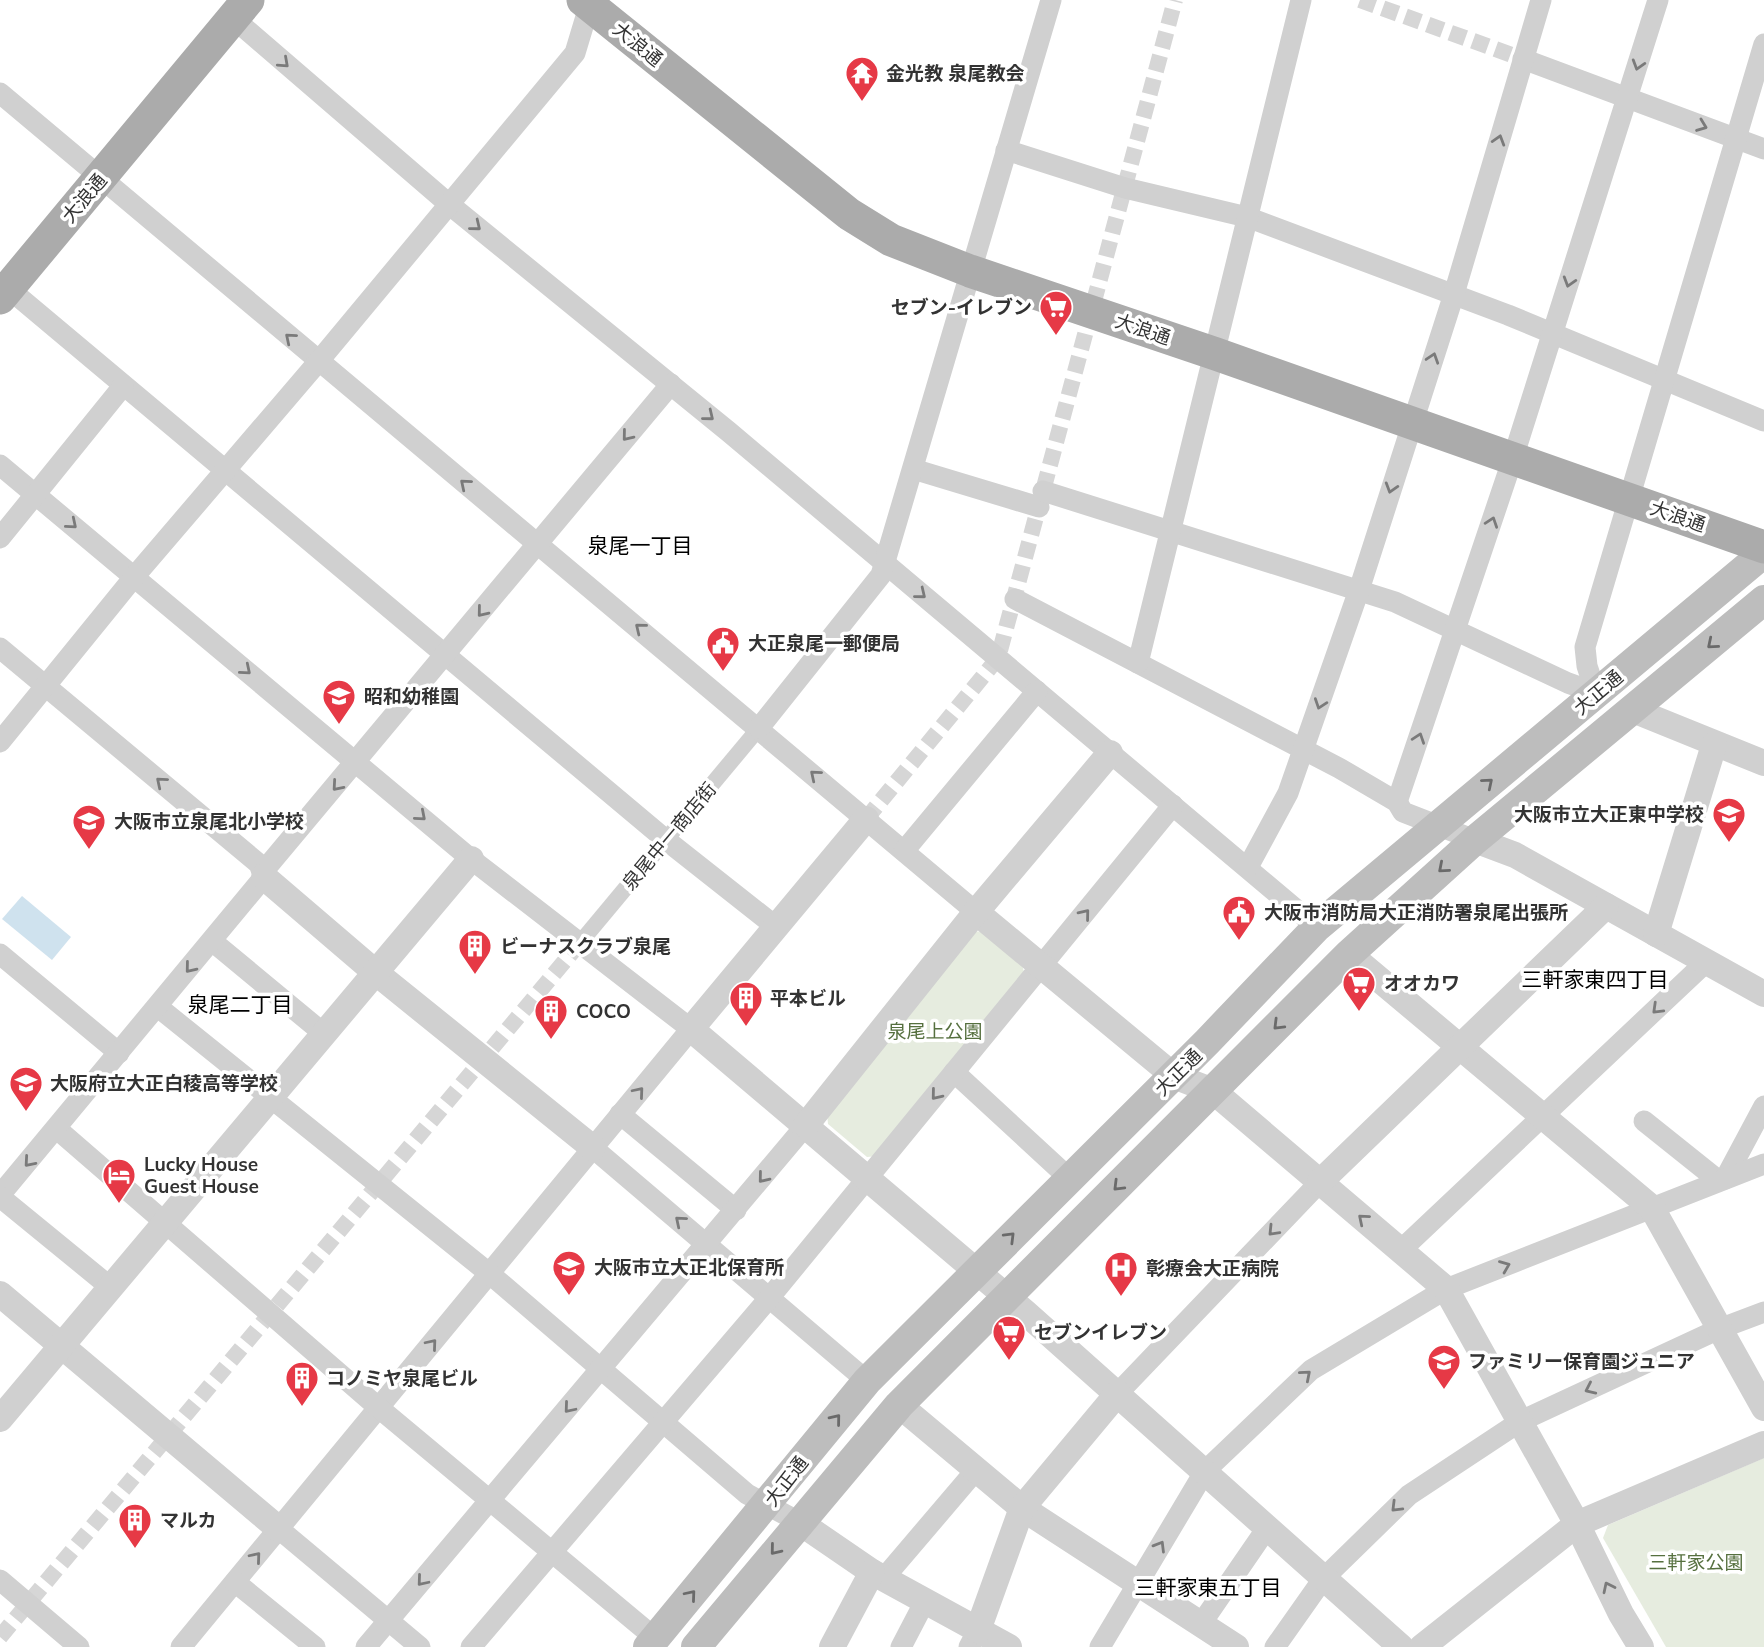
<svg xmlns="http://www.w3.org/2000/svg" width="1764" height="1647" viewBox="0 0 1764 1647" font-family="Mulish,'Noto Sans JP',sans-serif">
	<rect width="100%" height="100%" fill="#fff"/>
	<g fill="#e6ecdf">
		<path d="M984 931 1022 964 1024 972 877 1156 867 1157 828 1124 827 1114 972 932Z"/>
		<path d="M1764 1458V1647H1666L1603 1538 1608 1525Z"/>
	</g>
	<path fill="#cfe2ee" d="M22 896 71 937 52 960 2 919Z"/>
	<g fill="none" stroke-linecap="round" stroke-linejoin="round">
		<g stroke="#d6d6d6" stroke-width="16" stroke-dasharray="16 8" stroke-linecap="butt">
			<path d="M1360 0 1523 59"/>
			<path d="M866 819 998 658 1175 0"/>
			<path d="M0 1637 579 944"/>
		</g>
		<path stroke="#d0d0d0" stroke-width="16" d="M579 944 759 728"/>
		<g stroke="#d0d0d0" stroke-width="21">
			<path d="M233 18 450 205 729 432 1317 927"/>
			<path d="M1523 59 1764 149"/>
			<path d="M0 93 976 912"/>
			<path d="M1006 150 1125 188 1247 217 1508 315 1764 421"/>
			<path d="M8 288 666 840 775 926"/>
			<path d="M0 465 471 859 691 1029 181 1647"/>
			<path d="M913 469 1039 507"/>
			<path d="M1043 491 1395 602 1568 683 1596 693"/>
			<path d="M0 538 123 386"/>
			<path d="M1015 599 1339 768 1397 802 1403 812 1475 840"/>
			<path d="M0 648 259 864 264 877"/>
			<path d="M1138 663 1301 0"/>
			<path d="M1596 693 1587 666 1585 647 1764 44"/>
			<path d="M759 728 881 575 1051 0"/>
			<path d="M0 742 134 577 318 362 575 53 591 0"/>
			<path d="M1397 802 1513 458 1658 0"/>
			<path d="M904 851 1037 691"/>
			<path d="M1248 867 1288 793 1359 590 1454 294 1541 0"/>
			<path d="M212 941 323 1033"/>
			<path d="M0 954 119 1053"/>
			<path d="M158 1007 490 1274 747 1494 799 1522"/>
			<path d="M954 1072 1070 1179"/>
			<path d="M620 1114 736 1210"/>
			<path d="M1644 1121 1719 1181"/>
			<path d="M57 1129 379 1408 655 1638"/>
			<path d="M593 1148 867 1381"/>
			<path d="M1725 1179 1764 1106"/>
			<path d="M0 1195 264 877 267 867 671 384"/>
			<path d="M0 1197 109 1286"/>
			<path d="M1401 1250 1706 962"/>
			<path d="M1118 1393 1320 1182"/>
			<path d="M279 1529 420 1647"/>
			<path d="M884 1578 976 1470"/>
			<path d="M0 1580 79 1647"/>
			<path d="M235 1582 315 1647"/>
			<path d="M1201 1624 1267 1528"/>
			<path d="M366 1647 806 1125"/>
			<path d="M471 1647 770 1297 1173 805"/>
			<path d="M901 1647 925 1601"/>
			<path d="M969 1647 978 1630"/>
			<path d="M1100 1647 1205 1471 1311 1370 1446 1289 1764 1164"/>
			<path d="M1275 1647 1323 1579 1409 1495 1521 1421 1719 1329 1764 1312"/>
		</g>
		<g stroke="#d0d0d0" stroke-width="26">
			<path d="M1633 710 1764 763"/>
			<path d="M866 819 691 1029 1027 1314 1401 1647"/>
			<path d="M1475 840 1515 855 1764 994"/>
			<path d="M264 877 375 972 593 1148"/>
			<path d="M976 912 1174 1076 1213 1091 1446 1289 1577 1524 1621 1614 1641 1647"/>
			<path d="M1656 934 1714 745"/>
			<path d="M1349 954 1652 1208 1764 1408"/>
			<path d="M806 1125 976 912 1110 753"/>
			<path d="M1320 1182 1606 906"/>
			<path d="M0 1294 279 1529"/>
			<path d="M899 1405 1022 1508 1236 1647"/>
			<path d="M0 1419 471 859"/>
			<path d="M799 1522 872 1572 1009 1647"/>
			<path d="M978 1630 1022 1508 1118 1393"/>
			<path d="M832 1647 872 1572"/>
			<path d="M1422 1647 1577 1524 1764 1444"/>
		</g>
		<g stroke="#bdbdbd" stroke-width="30">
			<path d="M648 1647 867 1381 1207 1042 1317 927 1764 553"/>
			<path d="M696 1647 899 1405 1349 954 1475 840 1764 600"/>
		</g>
		<g stroke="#ababab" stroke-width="33">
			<path d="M583 0 849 214 891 240 970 271 1216 354 1764 547"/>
			<path d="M0 298 248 0"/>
		</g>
	</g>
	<defs><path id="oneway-chevron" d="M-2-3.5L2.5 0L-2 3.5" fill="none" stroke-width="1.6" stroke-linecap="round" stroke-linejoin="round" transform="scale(1.75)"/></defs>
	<g stroke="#7a7a7a">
		<use href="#oneway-chevron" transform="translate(284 63) rotate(42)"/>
		<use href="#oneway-chevron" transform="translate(1638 65) rotate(107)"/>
		<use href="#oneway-chevron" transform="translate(1702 126) rotate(21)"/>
		<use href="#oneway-chevron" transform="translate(1499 140) rotate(-73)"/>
		<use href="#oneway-chevron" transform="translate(476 226) rotate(39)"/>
		<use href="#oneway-chevron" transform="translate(1569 282) rotate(107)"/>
		<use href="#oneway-chevron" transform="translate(290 338) rotate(-140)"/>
		<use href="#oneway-chevron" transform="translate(1433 358) rotate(-72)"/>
		<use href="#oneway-chevron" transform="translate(709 416) rotate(39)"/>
		<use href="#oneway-chevron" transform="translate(627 436) rotate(129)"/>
		<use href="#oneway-chevron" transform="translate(465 484) rotate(-140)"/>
		<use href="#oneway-chevron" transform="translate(1391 488) rotate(107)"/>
		<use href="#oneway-chevron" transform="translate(1492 522) rotate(-71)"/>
		<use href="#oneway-chevron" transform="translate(72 524) rotate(40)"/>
		<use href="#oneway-chevron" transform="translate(921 594) rotate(39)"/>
		<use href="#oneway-chevron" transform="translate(482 612) rotate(129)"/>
		<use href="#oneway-chevron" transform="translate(640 628) rotate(-141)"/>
		<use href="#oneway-chevron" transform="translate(246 670) rotate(40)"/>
		<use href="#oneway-chevron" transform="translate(1320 704) rotate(109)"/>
		<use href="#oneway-chevron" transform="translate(1419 738) rotate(-71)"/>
		<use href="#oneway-chevron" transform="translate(815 775) rotate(-140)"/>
		<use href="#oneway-chevron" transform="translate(161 782) rotate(-140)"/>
		<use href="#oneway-chevron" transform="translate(337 786) rotate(131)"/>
		<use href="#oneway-chevron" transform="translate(421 816) rotate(41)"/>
		<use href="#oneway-chevron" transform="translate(1085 914) rotate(-51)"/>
		<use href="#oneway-chevron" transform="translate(190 968) rotate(129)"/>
		<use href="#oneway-chevron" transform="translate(1657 1009) rotate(136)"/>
		<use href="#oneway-chevron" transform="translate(639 1092) rotate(-50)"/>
		<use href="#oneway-chevron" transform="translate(936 1095) rotate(129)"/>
		<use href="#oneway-chevron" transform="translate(29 1162) rotate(131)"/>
		<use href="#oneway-chevron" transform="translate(763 1178) rotate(129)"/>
		<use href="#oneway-chevron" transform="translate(1363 1219) rotate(-140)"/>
		<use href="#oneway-chevron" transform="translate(680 1221) rotate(-140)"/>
		<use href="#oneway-chevron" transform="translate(1273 1231) rotate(134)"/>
		<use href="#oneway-chevron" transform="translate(1505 1266) rotate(-22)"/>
		<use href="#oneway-chevron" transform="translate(432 1344) rotate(-50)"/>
		<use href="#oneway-chevron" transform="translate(1306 1375) rotate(-41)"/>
		<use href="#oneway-chevron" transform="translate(1590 1389) rotate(155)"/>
		<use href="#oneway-chevron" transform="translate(569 1408) rotate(130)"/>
		<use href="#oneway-chevron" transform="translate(1396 1507) rotate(135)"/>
		<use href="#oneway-chevron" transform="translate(1160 1546) rotate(-59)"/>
		<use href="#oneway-chevron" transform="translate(256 1557) rotate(-50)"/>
		<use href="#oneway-chevron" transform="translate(422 1581) rotate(130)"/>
		<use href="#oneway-chevron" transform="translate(1608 1587) rotate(-116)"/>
	</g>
	<g stroke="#6a6a6a">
		<use href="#oneway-chevron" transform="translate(1712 644) rotate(140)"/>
		<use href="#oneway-chevron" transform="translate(1488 783) rotate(-40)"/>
		<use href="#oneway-chevron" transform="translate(1443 868) rotate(139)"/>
		<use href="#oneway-chevron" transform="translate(1278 1025) rotate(135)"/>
		<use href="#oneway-chevron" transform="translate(1118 1186) rotate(135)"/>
		<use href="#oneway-chevron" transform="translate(1010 1237) rotate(-45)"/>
		<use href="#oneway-chevron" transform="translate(836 1419) rotate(-51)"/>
		<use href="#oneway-chevron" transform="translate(775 1550) rotate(129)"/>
		<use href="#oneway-chevron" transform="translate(691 1595) rotate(-50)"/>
	</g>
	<defs>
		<symbol id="temple-pin" viewBox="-11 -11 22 30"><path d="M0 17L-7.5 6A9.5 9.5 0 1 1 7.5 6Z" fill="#e63946" stroke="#fff"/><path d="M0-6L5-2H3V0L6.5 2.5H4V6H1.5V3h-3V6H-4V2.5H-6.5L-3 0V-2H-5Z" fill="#fff"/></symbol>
		<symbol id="supermarket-pin" viewBox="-11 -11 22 30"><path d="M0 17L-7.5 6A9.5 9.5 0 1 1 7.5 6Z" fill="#e63946" stroke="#fff"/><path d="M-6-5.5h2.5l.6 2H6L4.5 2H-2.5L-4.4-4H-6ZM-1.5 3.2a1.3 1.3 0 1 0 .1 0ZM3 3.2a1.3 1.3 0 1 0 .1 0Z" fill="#fff"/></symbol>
		<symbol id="civic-pin" viewBox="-11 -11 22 30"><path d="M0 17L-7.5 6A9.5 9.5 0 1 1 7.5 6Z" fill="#e63946" stroke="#fff"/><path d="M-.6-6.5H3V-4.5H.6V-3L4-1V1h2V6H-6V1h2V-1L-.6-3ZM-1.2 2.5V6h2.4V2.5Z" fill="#fff"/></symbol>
		<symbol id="school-pin" viewBox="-11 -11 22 30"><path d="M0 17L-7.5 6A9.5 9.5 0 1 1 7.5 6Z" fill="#e63946" stroke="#fff"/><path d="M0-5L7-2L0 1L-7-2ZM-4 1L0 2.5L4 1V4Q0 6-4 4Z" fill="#fff"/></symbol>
		<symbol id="building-pin" viewBox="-11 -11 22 30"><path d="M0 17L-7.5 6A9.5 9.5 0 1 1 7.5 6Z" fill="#e63946" stroke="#fff"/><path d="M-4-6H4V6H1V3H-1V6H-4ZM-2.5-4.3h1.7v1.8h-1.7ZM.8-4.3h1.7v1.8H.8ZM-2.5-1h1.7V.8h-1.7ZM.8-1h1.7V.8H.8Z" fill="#fff"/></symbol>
		<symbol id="hotel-pin" viewBox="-11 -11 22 30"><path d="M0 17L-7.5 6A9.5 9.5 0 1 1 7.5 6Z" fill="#e63946" stroke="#fff"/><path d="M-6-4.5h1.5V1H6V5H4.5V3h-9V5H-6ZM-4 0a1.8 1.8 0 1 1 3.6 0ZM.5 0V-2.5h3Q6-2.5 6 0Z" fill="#fff"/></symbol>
		<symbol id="hospital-pin" viewBox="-11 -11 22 30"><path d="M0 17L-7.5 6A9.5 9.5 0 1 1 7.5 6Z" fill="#e63946" stroke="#fff"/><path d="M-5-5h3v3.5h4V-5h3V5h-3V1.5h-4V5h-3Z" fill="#fff"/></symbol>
	</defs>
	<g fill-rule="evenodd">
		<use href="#temple-pin" x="843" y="54" width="38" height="52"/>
		<use href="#supermarket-pin" x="1037" y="288" width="38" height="52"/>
		<use href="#civic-pin" x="704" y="624" width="38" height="52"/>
		<use href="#school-pin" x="320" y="677" width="38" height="52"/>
		<use href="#school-pin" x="1710" y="795" width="38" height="52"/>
		<use href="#school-pin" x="70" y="802" width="38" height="52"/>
		<use href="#civic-pin" x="1220" y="893" width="38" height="52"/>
		<use href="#building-pin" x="456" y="927" width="38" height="52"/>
		<use href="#supermarket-pin" x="1340" y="964" width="38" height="52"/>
		<use href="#building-pin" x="727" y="979" width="38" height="52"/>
		<use href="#building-pin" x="532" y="992" width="38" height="52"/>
		<use href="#school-pin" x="7" y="1064" width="38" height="52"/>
		<use href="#hotel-pin" x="100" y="1156" width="38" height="52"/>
		<use href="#school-pin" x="550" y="1248" width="38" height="52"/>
		<use href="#hospital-pin" x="1102" y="1249" width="38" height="52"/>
		<use href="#supermarket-pin" x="990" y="1313" width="38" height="52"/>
		<use href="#school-pin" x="1425" y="1342" width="38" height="52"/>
		<use href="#building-pin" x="283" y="1359" width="38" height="52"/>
		<use href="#building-pin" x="116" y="1501" width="38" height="52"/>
	</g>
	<g text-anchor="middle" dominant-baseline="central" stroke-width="7" stroke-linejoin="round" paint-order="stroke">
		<g font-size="19" fill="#333" stroke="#fff">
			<text transform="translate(638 44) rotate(39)">大浪通</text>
			<text transform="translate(84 198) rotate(-50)">大浪通</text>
			<text transform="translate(1143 329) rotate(19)">大浪通</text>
			<text transform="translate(1678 516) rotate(19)">大浪通</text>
			<text transform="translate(1598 692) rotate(-40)">大正通</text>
			<text transform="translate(669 836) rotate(-50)">泉尾中一商店街</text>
			<text transform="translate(1178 1072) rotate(-45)">大正通</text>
			<text transform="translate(786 1481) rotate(-52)">大正通</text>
		</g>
		<g font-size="19" font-weight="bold" fill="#333" stroke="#fff" text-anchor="start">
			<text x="886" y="73">金光教 泉尾教会</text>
			<text x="1032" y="307" text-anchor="end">セブン-イレブン</text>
			<text x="748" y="643">大正泉尾一郵便局</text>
			<text x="364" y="696">昭和幼稚園</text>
			<text x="1704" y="814" text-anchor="end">大阪市立大正東中学校</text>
			<text x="114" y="821">大阪市立泉尾北小学校</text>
			<text x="1264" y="912">大阪市消防局大正消防署泉尾出張所</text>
			<text x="500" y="946">ビーナスクラブ泉尾</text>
			<text x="1384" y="983">オオカワ</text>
			<text x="770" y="998">平本ビル</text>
			<text x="576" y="1011">COCO</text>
			<text x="50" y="1083">大阪府立大正白稜高等学校</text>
			<text x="144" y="1164">Lucky House<tspan x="144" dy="22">Guest House</tspan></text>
			<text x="594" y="1267">大阪市立大正北保育所</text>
			<text x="1146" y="1268">彰療会大正病院</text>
			<text x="1034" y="1332">セブンイレブン</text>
			<text x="1468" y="1361">ファミリー保育園ジュニア</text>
			<text x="326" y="1378">コノミヤ泉尾ビル</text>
			<text x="160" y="1520">マルカ</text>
		</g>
		<g font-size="19" fill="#56703f" stroke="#fff">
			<text x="935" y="1031">泉尾上公園</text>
			<text x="1696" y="1562">三軒家公園</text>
		</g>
		<g font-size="21" fill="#000" stroke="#fff">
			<text x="640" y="545">泉尾一丁目</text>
			<text x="1595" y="979">三軒家東四丁目</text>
			<text x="240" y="1004">泉尾二丁目</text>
			<text x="1208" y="1587">三軒家東五丁目</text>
		</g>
	</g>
</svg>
